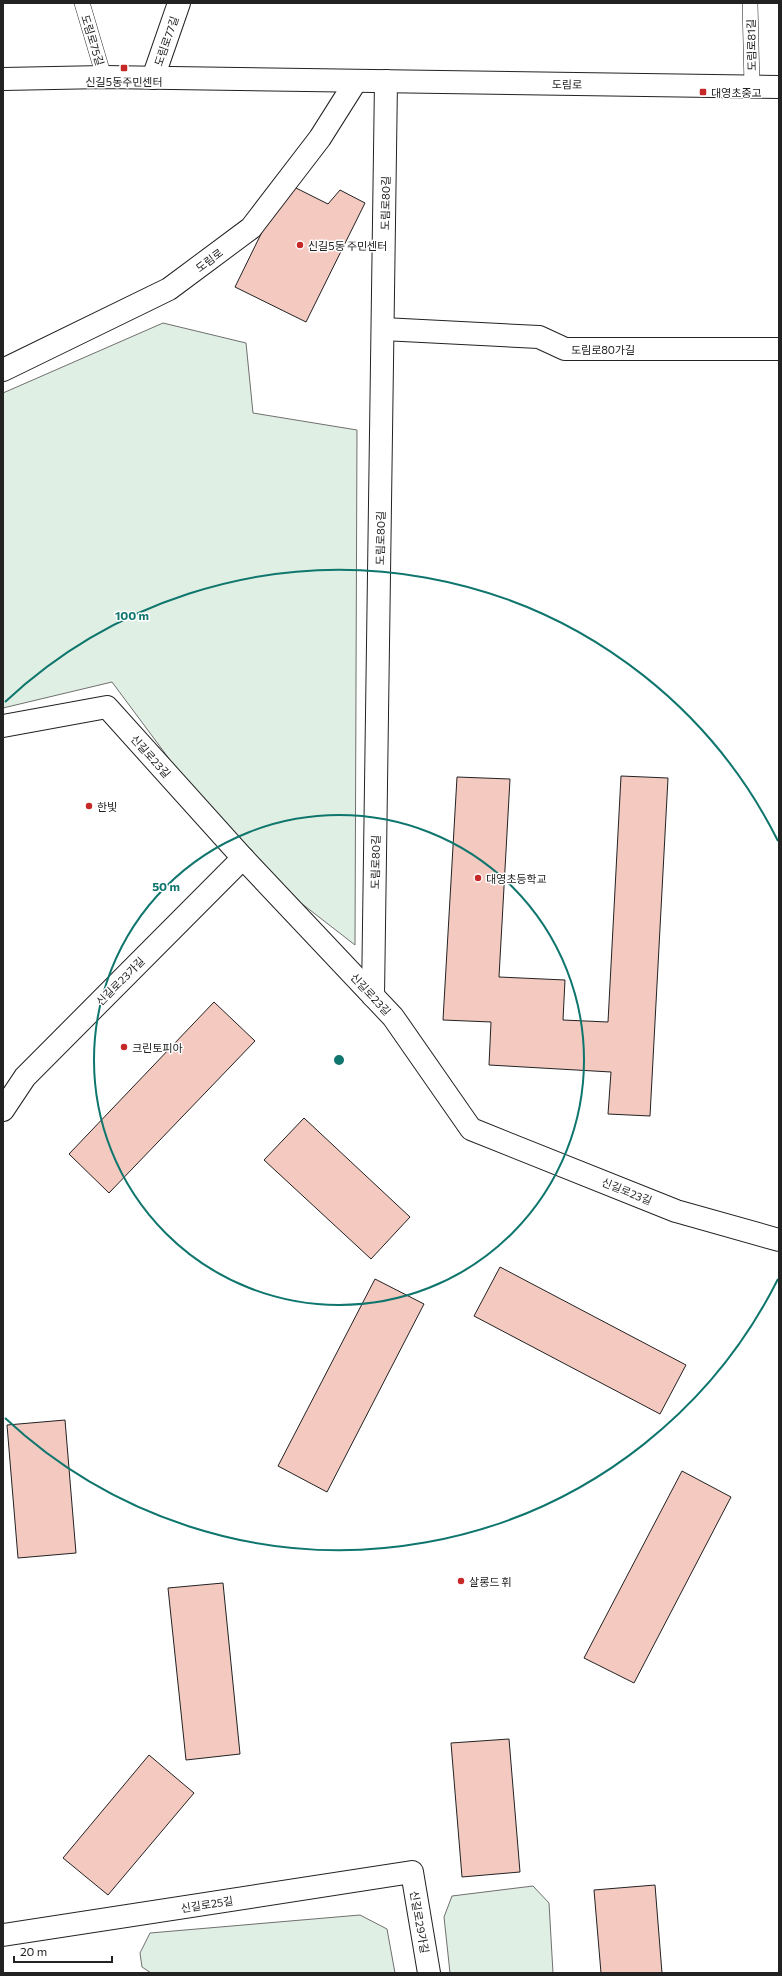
<svg xmlns="http://www.w3.org/2000/svg" width="782" height="1976" viewBox="0 0 782 1976" font-family="Commissioner,'Noto Sans KR',sans-serif">
	<rect width="100%" height="100%" fill="#fff"/>
	<g fill="#e0efe3" stroke="#6f6f6f">
		<path d="M163 323 246 343 253 413 357 430 355 945 243 858 112 682 3 708V393Z"/>
		<path d="M533 1886 549 1903 553 1973H450L444 1917 452 1896Z"/>
		<path d="M360 1915 387 1929 395 1973H151L142 1967 140 1953 150 1933Z"/>
	</g>
	<g fill="#f3c9c0" stroke="#222">
		<path d="M286 183 328 204 340 190 365 203 306 322 235 287Z"/>
		<path d="M621 776 668 778 650 1116 608 1114 611 1072 489 1065 491 1022 443 1020 457 777 510 779 499 977 565 980 563 1020 608 1022Z"/>
		<path d="M214 1002 255 1041 109 1193 69 1154Z"/>
		<path d="M304 1118 410 1217 371 1259 264 1160Z"/>
		<path d="M500 1267 686 1365 660 1414 474 1316Z"/>
		<path d="M375 1279 424 1304 327 1492 278 1466Z"/>
		<path d="M65 1420 76 1553 18 1558 7 1425Z"/>
		<path d="M682 1471 731 1497 634 1683 584 1658Z"/>
		<path d="M223 1583 240 1754 186 1760 168 1588Z"/>
		<path d="M509 1739 520 1872 462 1877 451 1743Z"/>
		<path d="M149 1755 194 1793 108 1895 63 1858Z"/>
		<path d="M655 1885 662 1973H601L594 1890Z"/>
	</g>
	<g fill="none" stroke-linecap="round" stroke-linejoin="round">
		<defs>
			<g id="service">
				<path d="M82 3 104 77"/>
				<path d="M750 3 752 86"/>
			</g>
			<g id="minor">
				<path d="M153 78 179 3"/>
				<path d="M383 329 539 337 565 349H779"/>
				<path d="M3 370 169 289 251 228 320 138 356 81"/>
				<path d="M3 726 107 707 243 858 393 1017 471 1129 676 1211 779 1240"/>
				<path d="M373 996 386 81"/>
				<path d="M3 1110 25 1077 243 858"/>
				<path d="M3 1935 412 1872 429 1973"/>
			</g>
			<path id="secondary" d="M3 79 104 77 779 87"/>
		</defs>
		<use href="#service" stroke="#222" stroke-width="16"/>
		<use href="#minor" stroke="#222" stroke-width="24"/>
		<use href="#secondary" stroke="#222" stroke-width="24"/>
		<use href="#service" stroke="#fff" stroke-width="15"/>
		<use href="#minor" stroke="#fff" stroke-width="22"/>
		<use href="#secondary" stroke="#fff" stroke-width="22"/>
	</g>
	<g fill="none" stroke="#0f766e" stroke-width="2">
		<circle cx="339" cy="1060" r="245"/>
		<path d="M778 1279A490 490 0 0 1 5 1418M5 702A490 490 0 0 1 778 841"/>
	</g>
	<g fill="#c62828" stroke="#fff" stroke-width="1.5">
		<rect x="120" y="64" width="8" height="8" rx="2"/>
		<rect x="699" y="88" width="8" height="8" rx="2"/>
		<circle cx="300" cy="245" r="4"/>
		<circle cx="89" cy="806" r="4"/>
		<circle cx="478" cy="878" r="4"/>
		<circle cx="124" cy="1047" r="4"/>
		<circle cx="461" cy="1581" r="4"/>
	</g>
	<g text-anchor="middle" dominant-baseline="central" stroke-width="3" stroke-linejoin="round" paint-order="stroke">
		<g font-size="11" fill="#222" stroke="#fff">
			<text transform="translate(93 40) rotate(73)">도림로75길</text>
			<text transform="translate(166 41) rotate(-71)">도림로77길</text>
			<text transform="translate(751 45) rotate(-91)">도림로81길</text>
			<text transform="translate(567 84) rotate(1)">도림로</text>
			<text transform="translate(385 203) rotate(-89)">도림로80길</text>
			<text transform="translate(209 260) rotate(-37)">도림로</text>
			<text x="603" y="349">도림로80가길</text>
			<text transform="translate(380 538) rotate(-89)">도림로80길</text>
			<text transform="translate(151 756) rotate(48)">신길로23길</text>
			<text transform="translate(375 862) rotate(-89)">도림로80길</text>
			<text transform="translate(120 981) rotate(-45)">신길로23가길</text>
			<text transform="translate(371 994) rotate(47)">신길로23길</text>
			<text transform="translate(627 1191) rotate(22)">신길로23길</text>
			<text transform="translate(207 1904) rotate(-9)">신길로25길</text>
			<text transform="translate(420 1922) rotate(80)">신길로29가길</text>
		</g>
		<g font-size="11" fill="#222" stroke="#fff" text-anchor="start">
			<text x="124" y="81" text-anchor="middle">신길5동주민센터</text>
			<text x="711" y="92">대영초중고</text>
			<text x="308" y="245">신길5동 주민센터</text>
			<text x="97" y="806">한빛</text>
			<text x="486" y="878">대영초등학교</text>
			<text x="132" y="1047">크린토피아</text>
			<text x="469" y="1581">살롱드 휘</text>
		</g>
	</g>
	<circle cx="339" cy="1060" r="6" fill="#0f766e" stroke="#fff" stroke-width="2"/>
	<g font-size="12" text-anchor="middle" font-weight="bold" fill="#0f766e" stroke="#fff" stroke-width="3" stroke-linejoin="round" paint-order="stroke">
		<text x="132" y="620">100 m</text>
		<text x="166" y="891">50 m</text>
	</g>
	<rect width="782" height="1976" fill="none" stroke="#222222" stroke-width="8"/>
	<path d="M14 1956v6h98v-6" fill="none" stroke="#222222" stroke-width="2"/>
	<text x="20" y="1956" font-size="12" fill="#222222" stroke="#ffffff" stroke-width="3" paint-order="stroke">20 m</text>
</svg>
